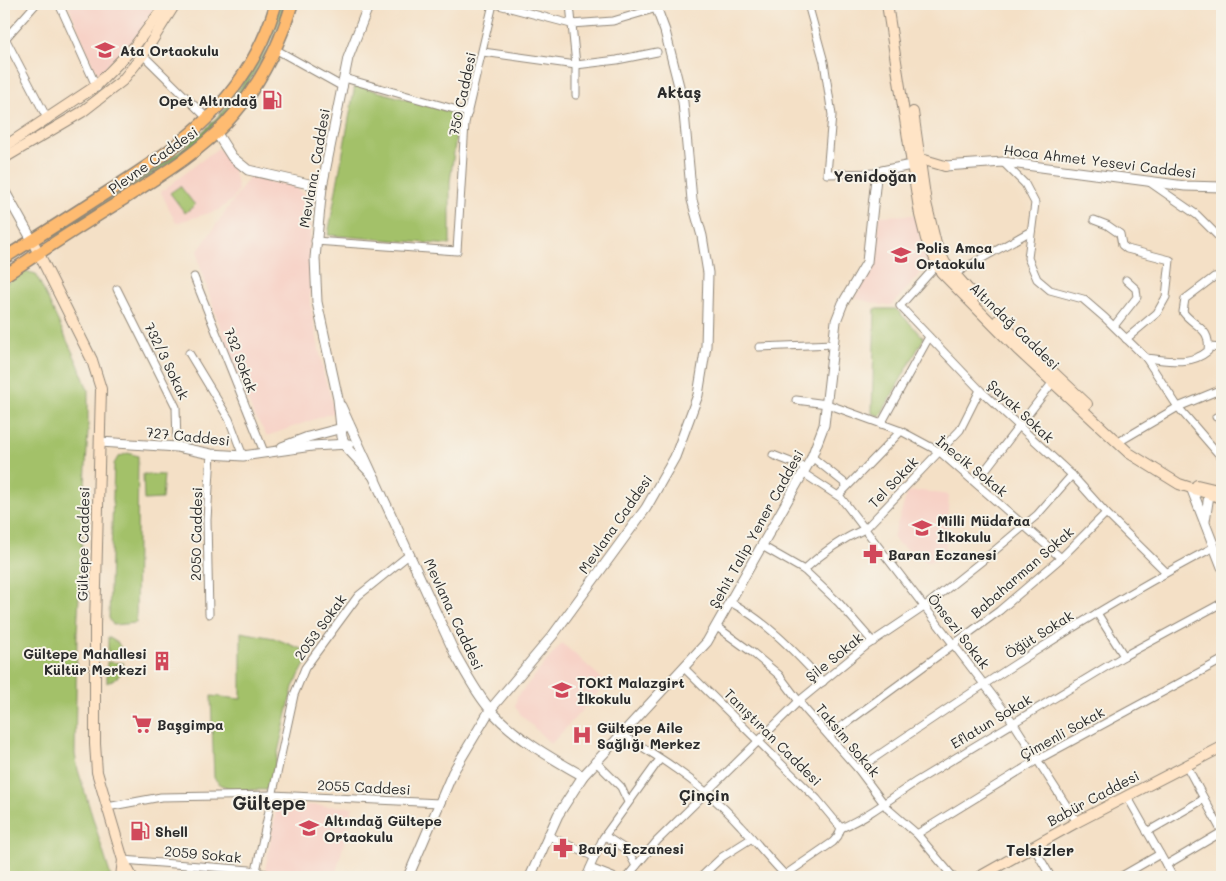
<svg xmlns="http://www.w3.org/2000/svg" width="1226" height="881" viewBox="0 0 1226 881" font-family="Mali,sans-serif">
	<rect width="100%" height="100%" fill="#f7f3e8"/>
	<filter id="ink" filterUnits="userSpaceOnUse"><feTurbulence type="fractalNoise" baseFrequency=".02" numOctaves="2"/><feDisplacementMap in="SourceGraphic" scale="10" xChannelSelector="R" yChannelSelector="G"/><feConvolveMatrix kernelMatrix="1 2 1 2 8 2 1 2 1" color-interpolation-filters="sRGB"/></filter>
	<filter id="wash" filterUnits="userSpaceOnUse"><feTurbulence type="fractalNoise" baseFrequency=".0096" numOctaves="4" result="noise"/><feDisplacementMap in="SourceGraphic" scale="20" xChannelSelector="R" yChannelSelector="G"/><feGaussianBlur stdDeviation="1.12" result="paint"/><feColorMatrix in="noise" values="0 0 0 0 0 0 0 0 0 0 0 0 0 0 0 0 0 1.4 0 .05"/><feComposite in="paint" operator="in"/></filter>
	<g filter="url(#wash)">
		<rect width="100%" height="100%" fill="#f4e0c6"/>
		<g fill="#f7d1c6">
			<path d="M68 4H156L139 33 99 74 93 66Z"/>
			<path d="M218 148 232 162 238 190 232 200 219 210 176 223 161 192Z"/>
			<path d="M250 176 268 182 295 185 310 202V302L324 375 335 412 267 436 253 413 233 363 213 307 199 262 198 251Z"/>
			<path d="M915 215 922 246 930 263 892 305H882L855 298 875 263 879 216Z"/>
			<path d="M922 491 949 495 945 560 927 562 897 543 893 536 908 492Z"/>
			<path d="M562 643 607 683 551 744 521 715 515 706 517 697Z"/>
			<path d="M282 804 353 807 335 877H292L265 870 276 809Z"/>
		</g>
		<g fill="#a3c169" stroke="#67764a">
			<path d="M355 85 459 114 450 182V245L328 235Z"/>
			<path d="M180 186 195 205 185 213 170 193Z"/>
			<path d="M25 271 36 274 78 364 88 390V430L77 633 75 754 78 770 111 877H4V285Z"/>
			<path d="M875 309H896L924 338 880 416 872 413Z"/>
			<path d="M128 453 138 456 136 623 113 625 109 618 114 464 118 457Z"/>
			<path d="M143 474 164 475 162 499 144 500Z"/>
			<path d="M241 632 274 638 311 653 293 687 270 787 266 790C248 789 226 794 214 778L211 696 241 699Z"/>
			<path d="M108 637 118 643 124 654H108Z"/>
			<path d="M107 662 124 663 119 676 107 683Z"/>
		</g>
		<path fill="#82a75d" stroke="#566944" d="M281 4H287C271 45 252 85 222 119 181 164 106 204 54 238L52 234C106 199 200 149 234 96 253 68 266 34 281 4Z"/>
	</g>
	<g filter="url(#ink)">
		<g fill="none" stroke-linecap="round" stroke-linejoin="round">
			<defs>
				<g id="minor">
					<path d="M59 4 97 88"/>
					<path d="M495 4 571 24 613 21 657 8"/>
					<path d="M570 4 576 65V95"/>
					<path d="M808 4 824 62 832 115 827 174 880 173"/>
					<path d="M5 38 48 120"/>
					<path d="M4 40 36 4"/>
					<path d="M275 49 343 87"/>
					<path d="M483 52 576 65 617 60 657 52"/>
					<path d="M143 55 208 119"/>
					<path d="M344 78 468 113"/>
					<path d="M1003 162 1025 184 1035 203 1028 258 1037 279 1050 290 1083 299 1105 318 1146 358 1178 407 1222 458"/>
					<path d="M1148 181 1197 215 1222 240"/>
					<path d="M1094 220 1107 225 1120 234 1122 245 1127 249 1170 260 1166 297 1157 313 1126 339"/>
					<path d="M315 241 457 251 465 123 493 4"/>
					<path d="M937 265 900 306 980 390 1072 475 1106 513 1166 572"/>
					<path d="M954 274 1031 231"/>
					<path d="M194 277 264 452"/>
					<path d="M117 289 176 407 177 447"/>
					<path d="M1114 326 1137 297 1136 289 1126 280"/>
					<path d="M759 347 834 344"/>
					<path d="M1209 347 1222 348"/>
					<path d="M189 353 229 419 243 456"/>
					<path d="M1146 358C1168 360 1190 366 1208 351 1211 327 1195 328 1183 312L1185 299 1214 277 1222 276"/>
					<path d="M796 400 827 404 901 431 940 452 1061 558"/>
					<path d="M1216 417 1222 415"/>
					<path d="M881 424 929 337"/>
					<path d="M1122 440 1178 407 1222 389"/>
					<path d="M773 455 806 468"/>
					<path d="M812 457 847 485"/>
					<path d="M803 473 841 498 1013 722 1077 822"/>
					<path d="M976 482 1053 382"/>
					<path d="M839 495 901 431"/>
					<path d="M762 546 804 570 839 603 873 642"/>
					<path d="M804 570C822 553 841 539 865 529L960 430 980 390"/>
					<path d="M730 602C768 622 795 652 823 682"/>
					<path d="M1097 613 1124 656"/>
					<path d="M209 614 207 520 211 454"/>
					<path d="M717 627 753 653 779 675 804 708 858 769 888 809 917 834 953 877"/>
					<path d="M684 668 817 799 841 828"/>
					<path d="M620 734C663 758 708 789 741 826 757 843 771 861 787 877"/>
					<path d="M830 735 999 611 1061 558 1106 513"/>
					<path d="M595 761 621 787 628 802"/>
					<path d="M1186 765 1222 832"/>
					<path d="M858 769C974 690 1090 612 1214 547"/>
					<path d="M1127 796 1173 877"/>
					<path d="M107 807 161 797 272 795 440 803"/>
					<path d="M841 828C869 816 891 798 917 781L1124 656 1222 603"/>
					<path d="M1147 832 1204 799"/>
					<path d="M917 834 1039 759 1222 660"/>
					<path d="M547 835 594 857"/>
					<path d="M605 836 628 851 636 866"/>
					<path d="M1033 846 1051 877"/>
					<path d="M123 860 250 870 279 877"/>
					<path d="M1166 865 1222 832"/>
					<path d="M590 868 613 877"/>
					<path d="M256 871 294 695 305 668 358 596 410 554"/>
					<path d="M785 875 833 842 838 836 841 828"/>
					<path d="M586 877 603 838 660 759"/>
					<path d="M627 877 657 841 799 701 866 646 924 607 987 557 1037 515 1072 475"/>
					<path d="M701 877 722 857 752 838"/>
					<path d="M1120 877 1160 854"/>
				</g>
				<g id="tertiary">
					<path d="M369 4 348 58 322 187 315 258 317 302 338 399 342 437 346 447 375 478"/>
					<path d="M216 132 232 157 248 170 322 187"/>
					<path d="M945 166 1003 162 1185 186 1222 187"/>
					<path d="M4 190 32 240"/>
					<path d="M341 406 455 654C466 673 476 693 490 709 512 736 553 759 583 776"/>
					<path d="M100 442 177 447 211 454 243 456 312 446 349 444"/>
					<path d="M282 447 308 437 346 427"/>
					<path d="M1192 490 1222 567"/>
					<path d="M1205 521 1209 495"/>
					<path d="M408 877 453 772 490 710 553 635 646 508 675 457 698 395 706 346 708 273 702 236 692 200 683 102 665 31 655 4"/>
					<path d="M530 877 558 815 583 776 707 642 811 459 824 425 836 321 843 303 867 262 876 178 882 171 911 165"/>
				</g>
				<g id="secondary">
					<path d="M887 4 920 215 926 239 941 272 1017 349 1129 453 1179 484 1222 498"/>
					<path d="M913 112 926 203 936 244 945 263 975 297"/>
					<path d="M4 147 96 86 134 47 166 4"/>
					<path d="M4 158 82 112 122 81 143 55 175 4"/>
					<path d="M915 161 921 159 945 166"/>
					<path d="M32 240 92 360 101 389 95 625V744L97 772 123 860 132 877"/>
					<path d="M998 320 1087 404"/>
					<path d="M1197 485 1222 491"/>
					<path d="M121 877 123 860"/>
					<path d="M979 877 1077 822 1222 747"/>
				</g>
				<g id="primary">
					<path d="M4 258C38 237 72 215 106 193 185 143 248 99 276 4"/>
					<path d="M4 276C42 251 80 226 119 202 156 178 196 155 226 123 257 90 279 47 292 4"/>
				</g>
			</defs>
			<use href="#minor" stroke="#908678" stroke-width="9"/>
			<use href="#tertiary" stroke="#908678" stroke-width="11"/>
			<use href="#secondary" stroke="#908678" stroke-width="12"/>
			<use href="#primary" stroke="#908678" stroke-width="14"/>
			<use href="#minor" stroke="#fff" stroke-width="7"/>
			<use href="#tertiary" stroke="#fff" stroke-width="9"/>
			<use href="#secondary" stroke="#ffe4c6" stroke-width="10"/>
			<use href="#primary" stroke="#febb71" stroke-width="11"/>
			<defs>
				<path id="rail" d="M4 6 5 4"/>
			</defs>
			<use href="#rail" stroke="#2b2b2b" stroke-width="4"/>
			<use href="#rail" stroke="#f7f3e8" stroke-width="2" stroke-dasharray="5.5" stroke-linecap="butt"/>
		</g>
	</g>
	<defs>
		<symbol id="school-bare" viewBox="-9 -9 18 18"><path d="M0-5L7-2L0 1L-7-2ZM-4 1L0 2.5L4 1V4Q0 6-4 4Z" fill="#d1495b" stroke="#f7f3e8" stroke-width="2.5" paint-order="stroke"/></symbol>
		<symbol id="fuel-bare" viewBox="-9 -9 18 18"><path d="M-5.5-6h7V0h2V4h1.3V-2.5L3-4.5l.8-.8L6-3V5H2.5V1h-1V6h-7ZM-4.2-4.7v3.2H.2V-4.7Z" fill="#d1495b" stroke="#f7f3e8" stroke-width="2.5" paint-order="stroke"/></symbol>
		<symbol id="pharmacy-bare" viewBox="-9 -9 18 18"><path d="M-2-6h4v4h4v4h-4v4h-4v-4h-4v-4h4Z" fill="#d1495b" stroke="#f7f3e8" stroke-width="2.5" paint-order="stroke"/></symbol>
		<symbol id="building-bare" viewBox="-9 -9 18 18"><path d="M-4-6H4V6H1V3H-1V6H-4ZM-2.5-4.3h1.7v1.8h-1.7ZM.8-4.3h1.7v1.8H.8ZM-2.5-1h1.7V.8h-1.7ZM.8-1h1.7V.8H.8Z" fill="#d1495b" stroke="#f7f3e8" stroke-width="2.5" paint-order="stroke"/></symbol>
		<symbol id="supermarket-bare" viewBox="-9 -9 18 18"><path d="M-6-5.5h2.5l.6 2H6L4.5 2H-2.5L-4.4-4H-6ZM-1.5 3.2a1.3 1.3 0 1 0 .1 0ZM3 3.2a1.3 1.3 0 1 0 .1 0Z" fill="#d1495b" stroke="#f7f3e8" stroke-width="2.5" paint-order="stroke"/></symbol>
		<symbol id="hospital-bare" viewBox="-9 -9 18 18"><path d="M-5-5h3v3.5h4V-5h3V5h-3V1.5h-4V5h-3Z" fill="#d1495b" stroke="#f7f3e8" stroke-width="2.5" paint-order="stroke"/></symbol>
	</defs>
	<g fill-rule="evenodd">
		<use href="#school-bare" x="91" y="36" width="28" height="28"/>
		<use href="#fuel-bare" x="258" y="86" width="28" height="28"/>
		<use href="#school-bare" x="887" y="241" width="28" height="28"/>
		<use href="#school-bare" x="908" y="514" width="28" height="28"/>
		<use href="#pharmacy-bare" x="859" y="540" width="28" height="28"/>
		<use href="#building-bare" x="148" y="647" width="28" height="28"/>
		<use href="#school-bare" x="548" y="676" width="28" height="28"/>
		<use href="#supermarket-bare" x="128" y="710" width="28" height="28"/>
		<use href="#hospital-bare" x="568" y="721" width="28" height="28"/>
		<use href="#school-bare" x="295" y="814" width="28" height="28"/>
		<use href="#fuel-bare" x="126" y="817" width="28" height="28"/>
		<use href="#pharmacy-bare" x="549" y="834" width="28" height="28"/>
	</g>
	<g text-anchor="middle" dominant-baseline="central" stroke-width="4" stroke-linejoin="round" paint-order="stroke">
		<g font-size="14" font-weight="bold" fill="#2b2b2b" stroke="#f7f3e8" text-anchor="start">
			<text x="120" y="50">Ata Ortaokulu</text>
			<text x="257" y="100" text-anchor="end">Opet Altındağ</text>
			<text x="916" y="247">Polis Amca<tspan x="916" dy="16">Ortaokulu</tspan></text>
			<text x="937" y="520">Milli Müdafaa<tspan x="937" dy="16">İlkokulu</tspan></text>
			<text x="888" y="554">Baran Eczanesi</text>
			<text x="147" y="653" text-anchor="end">Gültepe Mahallesi<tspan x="147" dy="16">Kültür Merkezi</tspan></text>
			<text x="577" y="682">TOKİ Malazgirt<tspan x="577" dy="16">İlkokulu</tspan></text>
			<text x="157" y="724">Başgimpa</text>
			<text x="597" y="727">Gültepe Aile<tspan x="597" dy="16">Sağlığı Merkez</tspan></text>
			<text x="324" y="820">Altındağ Gültepe<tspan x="324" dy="16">Ortaokulu</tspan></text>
			<text x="155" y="831">Shell</text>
			<text x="578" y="848">Baraj Eczanesi</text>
		</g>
		<g font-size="14" fill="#2b2b2b" stroke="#f7f3e8">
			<text transform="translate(462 94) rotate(-78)">750 Caddesi</text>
			<text transform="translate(153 160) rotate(-35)">Plevne Caddesi</text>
			<text transform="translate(1100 161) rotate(7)">Hoca Ahmet Yesevi Caddesi</text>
			<text transform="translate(314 168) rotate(-80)">Mevlana. Caddesi</text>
			<text transform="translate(1015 326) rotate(44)">Altındağ Caddesi</text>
			<text transform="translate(241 360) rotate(69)">732 Sokak</text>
			<text transform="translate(167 361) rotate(64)">732/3 Sokak</text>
			<text transform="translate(1021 411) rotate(43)">Şayak Sokak</text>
			<text transform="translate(188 436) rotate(6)">727 Caddesi</text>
			<text transform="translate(972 466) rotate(39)">İnecik Sokak</text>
			<text transform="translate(893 482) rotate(-46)">Tel Sokak</text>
			<text transform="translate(615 524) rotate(-55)">Mevlana Caddesi</text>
			<text transform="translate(756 529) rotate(-61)">Şehit Talip Yener Caddesi</text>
			<text transform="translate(196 534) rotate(-89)">2050 Caddesi</text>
			<text transform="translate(83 544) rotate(-89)">Gültepe Caddesi</text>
			<text transform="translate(1022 572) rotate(-41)">Babaharman Sokak</text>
			<text transform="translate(454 614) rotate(65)">Mevlana. Caddesi</text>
			<text transform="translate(320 627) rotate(-54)">2053 Sokak</text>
			<text transform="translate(959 631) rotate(52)">Önsezi Sokak</text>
			<text transform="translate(1039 634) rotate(-32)">Öğüt Sokak</text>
			<text transform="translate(834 657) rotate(-39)">Şile Sokak</text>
			<text transform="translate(991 721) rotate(-31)">Eflatun Sokak</text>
			<text transform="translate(1062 733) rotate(-29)">Çimenli Sokak</text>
			<text transform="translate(773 737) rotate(45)">Tanıştıran Caddesi</text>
			<text transform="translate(848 740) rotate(50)">Taksim Sokak</text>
			<text transform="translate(364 787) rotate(3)">2055 Caddesi</text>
			<text transform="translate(1093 798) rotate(-28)">Babür Caddesi</text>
			<text transform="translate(203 854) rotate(5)">2059 Sokak</text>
		</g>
		<g font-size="16" font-weight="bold" fill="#2b2b2b" stroke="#f7f3e8">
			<text x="679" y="91">Aktaş</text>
			<text x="875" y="175">Yenidoğan</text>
			<text x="704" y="794">Çinçin</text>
			<text x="1040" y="849">Telsizler</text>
		</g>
		<g font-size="19" font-weight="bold" fill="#2b2b2b" stroke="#f7f3e8">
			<text x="269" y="802">Gültepe</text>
		</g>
	</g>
	<rect width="1226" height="881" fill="none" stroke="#f7f3e8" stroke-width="20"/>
</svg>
